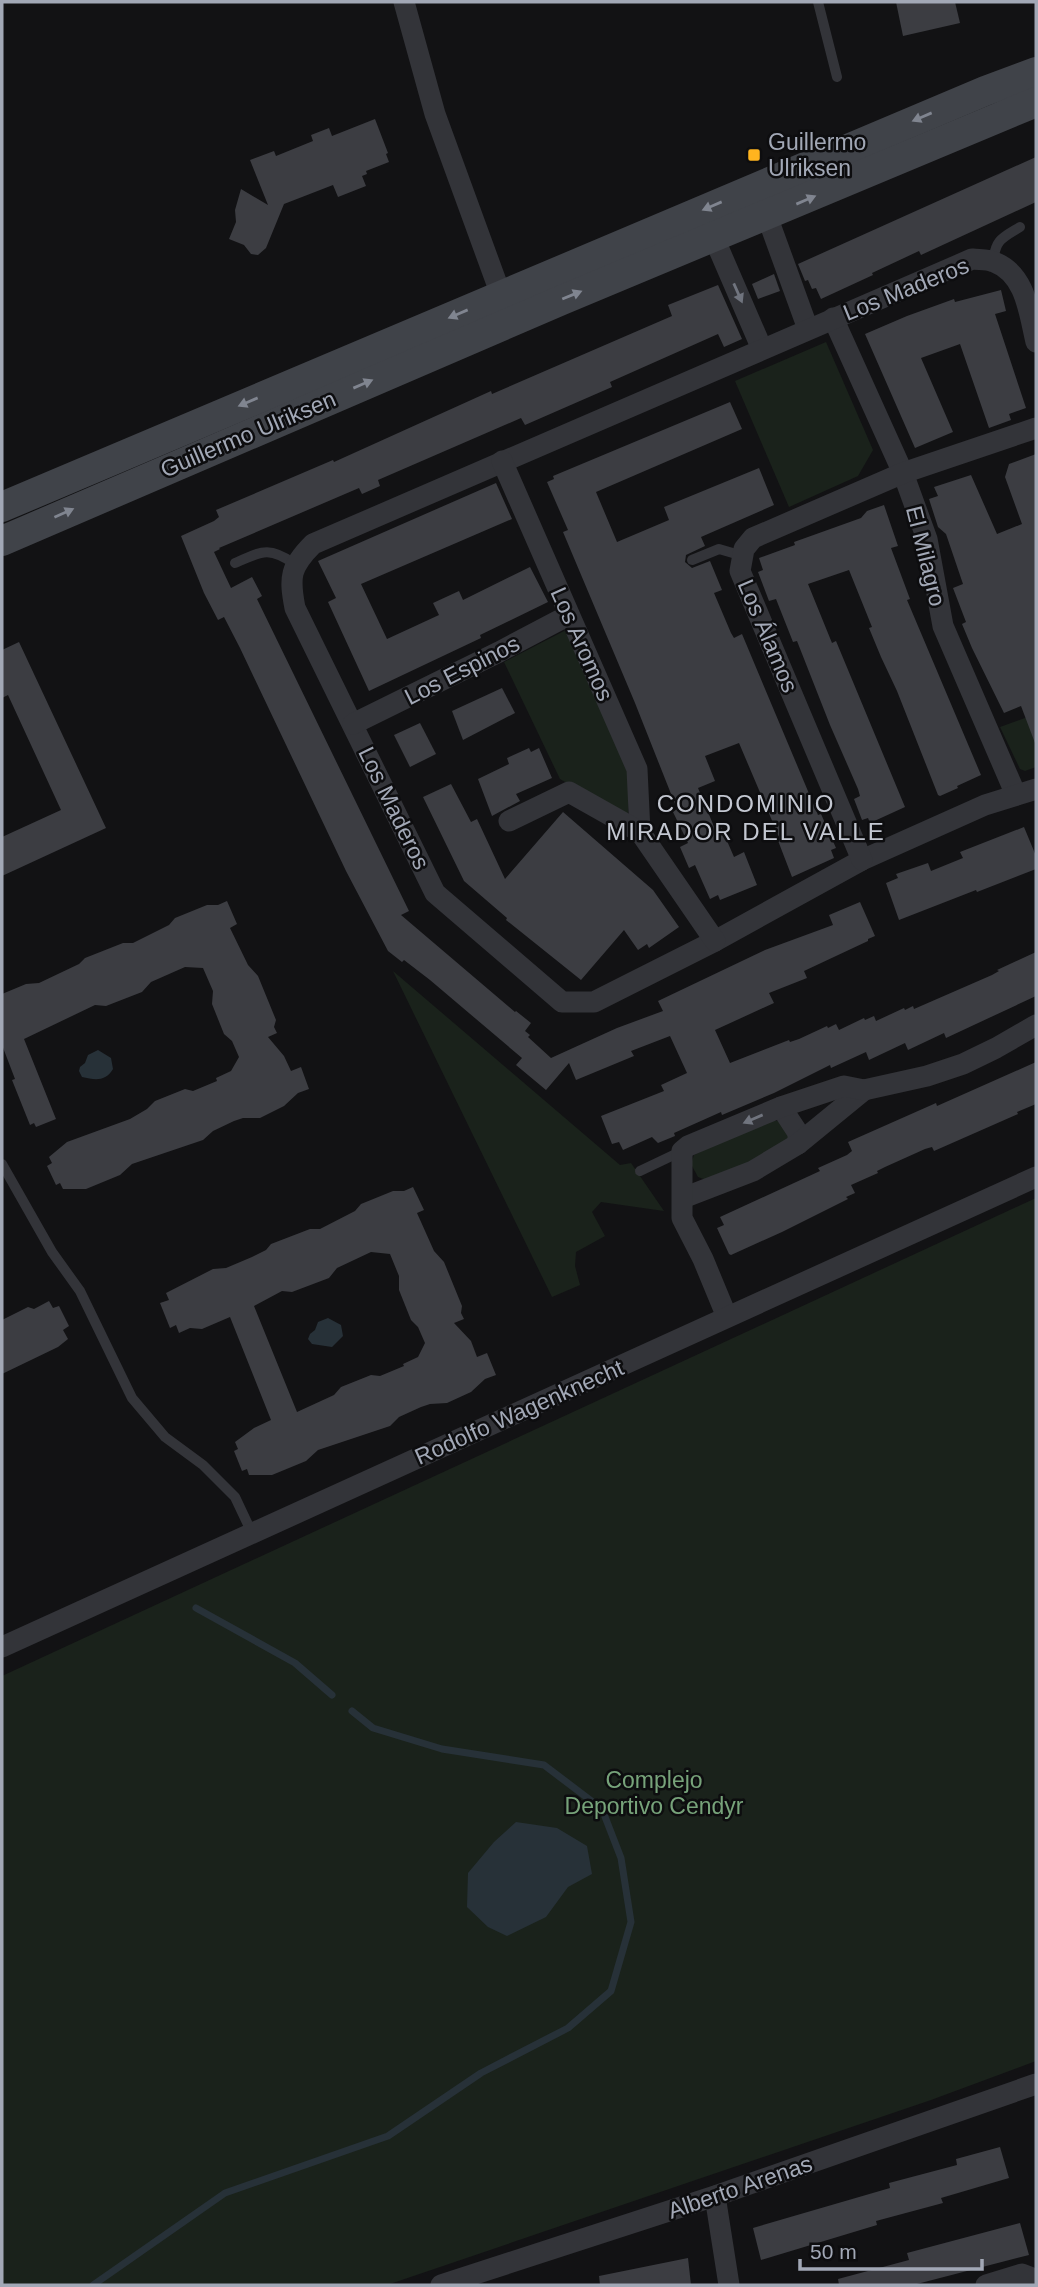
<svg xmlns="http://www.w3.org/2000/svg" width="1038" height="2287" viewBox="0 0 1038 2287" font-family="Arial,sans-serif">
	<rect width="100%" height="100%" fill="#121214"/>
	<g fill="#1a221b">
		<path d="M826 342 873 450 858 476 789 507 735 381Z"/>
		<path d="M568 629 630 773 628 819 560 779 504 662Z"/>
		<path d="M1036 714V767L1025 771 1020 769 1000 727Z"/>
		<path d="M393 971 620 1165 631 1163 664 1211 601 1202 592 1212 605 1236 576 1252 575 1266 580 1285 552 1297Z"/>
		<path d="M764 1121H779L788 1131V1145L709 1181 698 1177 691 1164 694 1155Z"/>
		<path d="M1036 1198V2061L931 2100 387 2285H2V1676Z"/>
	</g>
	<g fill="#273138">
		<path d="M98 1050 111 1058 113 1069C105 1082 95 1080 82 1077L79 1071 80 1067 85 1063 88 1055Z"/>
		<path d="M328 1318 341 1325 343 1336 332 1347 312 1344 308 1339 310 1334 315 1330 318 1322Z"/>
		<path d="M516 1822 557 1828 587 1846 592 1874 568 1887 546 1917 507 1936 488 1927 467 1907 468 1873 494 1842Z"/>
	</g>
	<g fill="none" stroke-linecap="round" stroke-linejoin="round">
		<g stroke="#273138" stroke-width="7">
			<path d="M196 1608 295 1663 332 1695"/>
			<path d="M93 2285 225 2193 388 2136 481 2073 568 2028 611 1991 631 1922 621 1858 602 1809 544 1765 442 1749 373 1728 352 1711"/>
		</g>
	</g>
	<g fill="#3c3d42" fill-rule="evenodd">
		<path d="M896 2H955L960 23 903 36Z"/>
		<path d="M375 119 388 153 386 154 389 162 366 171 367 174 362 176 366 186 338 197 333 185 284 204 266 248 258 255 251 254 244 245 229 239 236 222 235 210 241 189 268 205 250 160 274 151 276 156 313 141 311 135 329 128 332 136Z"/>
		<path d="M1036 157V202L921 255 919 251 872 273 873 275 821 299 816 288 812 289 808 280 805 281 798 264Z"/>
		<path d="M774 274 780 291 758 299 752 284Z"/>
		<path d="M718 285 742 339 724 347 718 334 610 382 612 387 525 425 521 418 378 480 380 486 362 494 359 488 219 548 220 549 214 552 231 588 252 577 262 596 257 599 409 911 401 915 515 1012 516 1011 531 1023 525 1031 530 1035 528 1037 551 1058 617 1028 663 1011 658 1001 765 950 833 925 829 915 860 902 875 936 868 939V941L804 971 807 978 769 993 774 1003 715 1030 730 1063 789 1040 790 1042 799 1039 827 1026 828 1028 836 1024 839 1030 864 1018 865 1020 874 1016 876 1021 904 1008 905 1010 913 1006 914 1009 992 975 999 971 997 970 1036 952V996L946 1038 944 1033 908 1050 905 1043 869 1060 866 1052 831 1068 830 1065 774 1093 722 1115 721 1112 674 1133 675 1136 658 1143 652 1137 623 1150 619 1142 612 1144 601 1116 664 1091 661 1085 687 1073 670 1036 631 1051 634 1056 576 1080 569 1063 546 1090 516 1065 522 1058 430 980 404 960 402 962 388 951 346 871 240 648 224 617 218 620 204 593 181 536 214 521 219 517 216 510 333 460 334 462 491 391 492 394 672 316 668 305Z"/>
		<path d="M1001 290 1006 311 995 314 1026 408 1009 414 1011 420 989 428 960 344 921 358 953 432 915 448 865 334 907 316 954 299 955 302Z"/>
		<path d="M730 402 742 429 596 492 617 542 669 520 664 507 759 468 774 505 701 537 705 546 686 555 685 562 692 568 710 561 722 590 714 593 731 633 734 638 742 634 818 815 821 814 836 848 831 850 834 858 792 877 777 838 779 837 739 743 705 756 715 781 698 788 715 829 721 827 734 857 744 852 757 885 720 900 718 895 710 899 695 865 689 868 680 847 688 843 673 812 677 809 635 703 563 532 568 530 547 482 554 479 553 476Z"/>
		<path d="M1036 454V743H1035L1021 706 1004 713 972 648 962 624 966 622 953 588 963 584 946 534 938 527 929 499 938 496 934 487 971 475 997 534 1022 524 1005 477 1009 464Z"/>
		<path d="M496 483 512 519 361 584 387 639 439 615 433 603 459 591 463 600 530 567 548 602 480 635 481 638 369 691 328 602 336 598 318 561Z"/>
		<path d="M884 505 898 546 891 548 910 599 907 600 981 775 957 786 958 788 940 796 938 795 897 691 881 657 869 628 872 627 849 570 808 584 832 643 836 641 905 807 870 823 868 818 862 820 854 799 860 796 858 789 830 725 797 641 793 642 776 599 769 601 758 572 763 570 759 558 795 545 794 542 861 518 867 511Z"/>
		<path d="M19 642 106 828 2 876V837L61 810 8 695 2 698V650Z"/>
		<path d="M502 688 515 713 463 740 452 711Z"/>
		<path d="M420 723 436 754 410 767 394 735Z"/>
		<path d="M529 748 531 752 539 748 552 778 516 794 520 801 492 816 478 779 509 764 507 758Z"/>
		<path d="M451 784 471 822 477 819 505 879 563 812 653 890 679 927 649 948 647 944 638 950 624 930 581 980 506 920 507 918 464 881 423 797Z"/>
		<path d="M1024 827 1036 856V869L977 892 976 890 899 920 886 883 898 878 896 874 928 863 931 871 963 858 960 852Z"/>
		<path d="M227 901 237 924 230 928 248 965 258 976 276 1020 274 1027 277 1033 268 1037 284 1056 291 1071 301 1067 309 1089 298 1093 284 1106 260 1118H243L234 1121 213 1131 203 1140 132 1164 120 1175 86 1189H63L60 1183 56 1185 47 1166 52 1163 49 1157 67 1142 130 1119 147 1109 155 1101 185 1089 193 1091 217 1081 216 1078 231 1071 239 1057 232 1041 224 1034 212 1004 213 991 203 968 185 967 151 982 142 992 106 1006 95 1005 24 1039 56 1119 36 1127 34 1123 30 1125 12 1080 15 1079 2 1045V994L26 984 39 983 79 964 85 958 123 943H133L169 925 175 918 207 905H218Z"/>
		<path d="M1036 1062V1104L1017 1112 1018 1114 934 1151 932 1147 925 1149 885 1167 877 1171 878 1173 851 1185 855 1193 846 1197 848 1199 782 1232 731 1255 729 1254 717 1228 724 1225 720 1217 820 1171 818 1168 847 1155 852 1151 848 1142 936 1103 937 1106Z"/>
		<path d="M413 1187 424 1210 417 1213 434 1251 444 1262 462 1306 461 1313 464 1319 454 1323 471 1341 477 1357 487 1353 496 1375 485 1379 471 1392 447 1403 430 1404 421 1407 399 1417 390 1426 318 1450 306 1461 272 1475H249L247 1469 242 1471 234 1451 238 1449 235 1442 254 1428 271 1420 230 1317 202 1329 190 1328 179 1333 176 1325 170 1328 160 1303 169 1300 166 1293 213 1269 226 1268 252 1257 266 1250 271 1244 310 1229H320L355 1211 361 1204 393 1191H404ZM371 1252 390 1254 399 1276V1290L411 1320 418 1327 425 1343 418 1357 403 1364 404 1366 380 1376 371 1375 341 1387 334 1395 297 1412 254 1306 282 1291 292 1292 329 1278 337 1268Z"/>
		<path d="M49 1301 53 1308 59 1306 69 1326 63 1330 68 1339 58 1347 2 1374V1320L28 1307 34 1309Z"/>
		<path d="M1000 2147 1009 2178 941 2198 943 2203 876 2221 877 2225 761 2260 753 2228 890 2188 889 2183 957 2165 956 2159Z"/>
		<path d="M1020 2223 1029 2255 913 2285H839L838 2279 909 2260 907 2253Z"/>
		<path d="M688 2258 691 2285H600L599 2276Z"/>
	</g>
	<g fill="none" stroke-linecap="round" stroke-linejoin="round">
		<g stroke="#333439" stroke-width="10">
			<path d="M818 2 837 77"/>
			<path d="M993 261C996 239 1002 238 1020 227"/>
			<path d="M692 560 719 549 743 556"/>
			<path d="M235 563C262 551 269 546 295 564"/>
			<path d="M2 1164 52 1252 80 1291 132 1398 165 1437 203 1465 235 1497 252 1533"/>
			<path d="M640 1171 682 1151"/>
		</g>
		<g stroke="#333439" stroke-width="21">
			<path d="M404 2 435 114 501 295"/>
			<path d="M767 216 808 329"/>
			<path d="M714 238 762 349"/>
			<path d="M833 318 903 473 927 539 943 626 1016 795"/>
			<path d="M1036 342C1029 313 1026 274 994 262 988 259 979 260 972 259L313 544C290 567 289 577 295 608L435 893 562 1002H594L715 941 862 860 985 805 1036 789"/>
			<path d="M502 461 637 769 640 832 715 941"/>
			<path d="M353 724 499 652 569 615"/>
			<path d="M509 821 569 792 640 832"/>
			<path d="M862 860 740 571 744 549 753 538 903 473 1036 428"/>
			<path d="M781 1107 798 1133V1144"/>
			<path d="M683 1198 753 1171 798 1144 864 1090"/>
			<path d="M727 1317 703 1259 682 1218V1151L688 1146 781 1107 844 1086 864 1090 927 1076 963 1064 996 1048 1036 1025"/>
			<path d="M2 1647 1036 1177"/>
			<path d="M715 2196 729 2285"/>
			<path d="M441 2285 715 2196 1036 2084"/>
			<path d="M986 2285 1022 2274 1035 2279 1036 2281"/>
		</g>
		<g stroke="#404349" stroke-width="30">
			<path d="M2 507 985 91 1036 72"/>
			<path d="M2 541 562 300 1036 102"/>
		</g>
	</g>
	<defs><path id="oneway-solid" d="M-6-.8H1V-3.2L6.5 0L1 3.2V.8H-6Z" transform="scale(1.75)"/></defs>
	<g fill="#808590">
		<use href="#oneway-solid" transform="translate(922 117) rotate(157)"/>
		<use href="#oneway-solid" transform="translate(806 200) rotate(-23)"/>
		<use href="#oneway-solid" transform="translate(712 206) rotate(157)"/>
		<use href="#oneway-solid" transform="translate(572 295) rotate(-22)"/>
		<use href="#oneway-solid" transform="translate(458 314) rotate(157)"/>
		<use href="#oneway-solid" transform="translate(363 384) rotate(-23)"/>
		<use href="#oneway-solid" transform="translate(248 402) rotate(157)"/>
		<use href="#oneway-solid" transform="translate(64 513) rotate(-24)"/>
	</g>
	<g fill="#70747e">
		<use href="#oneway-solid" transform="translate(738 293) rotate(66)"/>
		<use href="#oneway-solid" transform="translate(753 1119) rotate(157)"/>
	</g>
	<rect fill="#ffb41f" stroke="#0d0d0f" stroke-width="2.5" x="747" y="148" width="14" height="14" rx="3.5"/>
	<g text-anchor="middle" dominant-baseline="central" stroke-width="5" stroke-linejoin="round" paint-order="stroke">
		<g font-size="23" fill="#a2a8b6" stroke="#0d0d0f" text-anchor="start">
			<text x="768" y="142">Guillermo<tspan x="768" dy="26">Ulriksen</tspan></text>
		</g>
		<g font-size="23" fill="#a2a8b6" stroke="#0d0d0f">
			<text transform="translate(906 289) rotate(-22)">Los Maderos</text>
			<text transform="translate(248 434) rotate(-23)">Guillermo Ulriksen</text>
			<text transform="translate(926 556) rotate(76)">El Milagro</text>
			<text transform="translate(768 636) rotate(67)">Los Álamos</text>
			<text transform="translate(582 644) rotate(66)">Los Aromos</text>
			<text transform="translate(462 670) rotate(-27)">Los Espinos</text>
			<text transform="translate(394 808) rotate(64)">Los Maderos</text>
			<text transform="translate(519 1412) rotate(-24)">Rodolfo Wagenknecht</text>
			<text transform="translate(740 2187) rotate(-19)">Alberto Arenas</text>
		</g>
		<g font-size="23" fill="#77a37a" stroke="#0d0d0f">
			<text x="654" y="1780">Complejo<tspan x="654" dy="26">Deportivo Cendyr</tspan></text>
		</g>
		<g font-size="24" letter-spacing="2" fill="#c3c7d1" stroke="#0d0d0f">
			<text x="746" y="803">CONDOMINIO<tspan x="746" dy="28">MIRADOR DEL VALLE</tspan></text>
		</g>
	</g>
	<rect width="1038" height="2287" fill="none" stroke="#a2a8b6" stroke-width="7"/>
	<path d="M800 2259v10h182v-10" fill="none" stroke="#a2a8b6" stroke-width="3.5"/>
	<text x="810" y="2259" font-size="21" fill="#a2a8b6" stroke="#0d0d0f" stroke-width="5" paint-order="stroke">50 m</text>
</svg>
